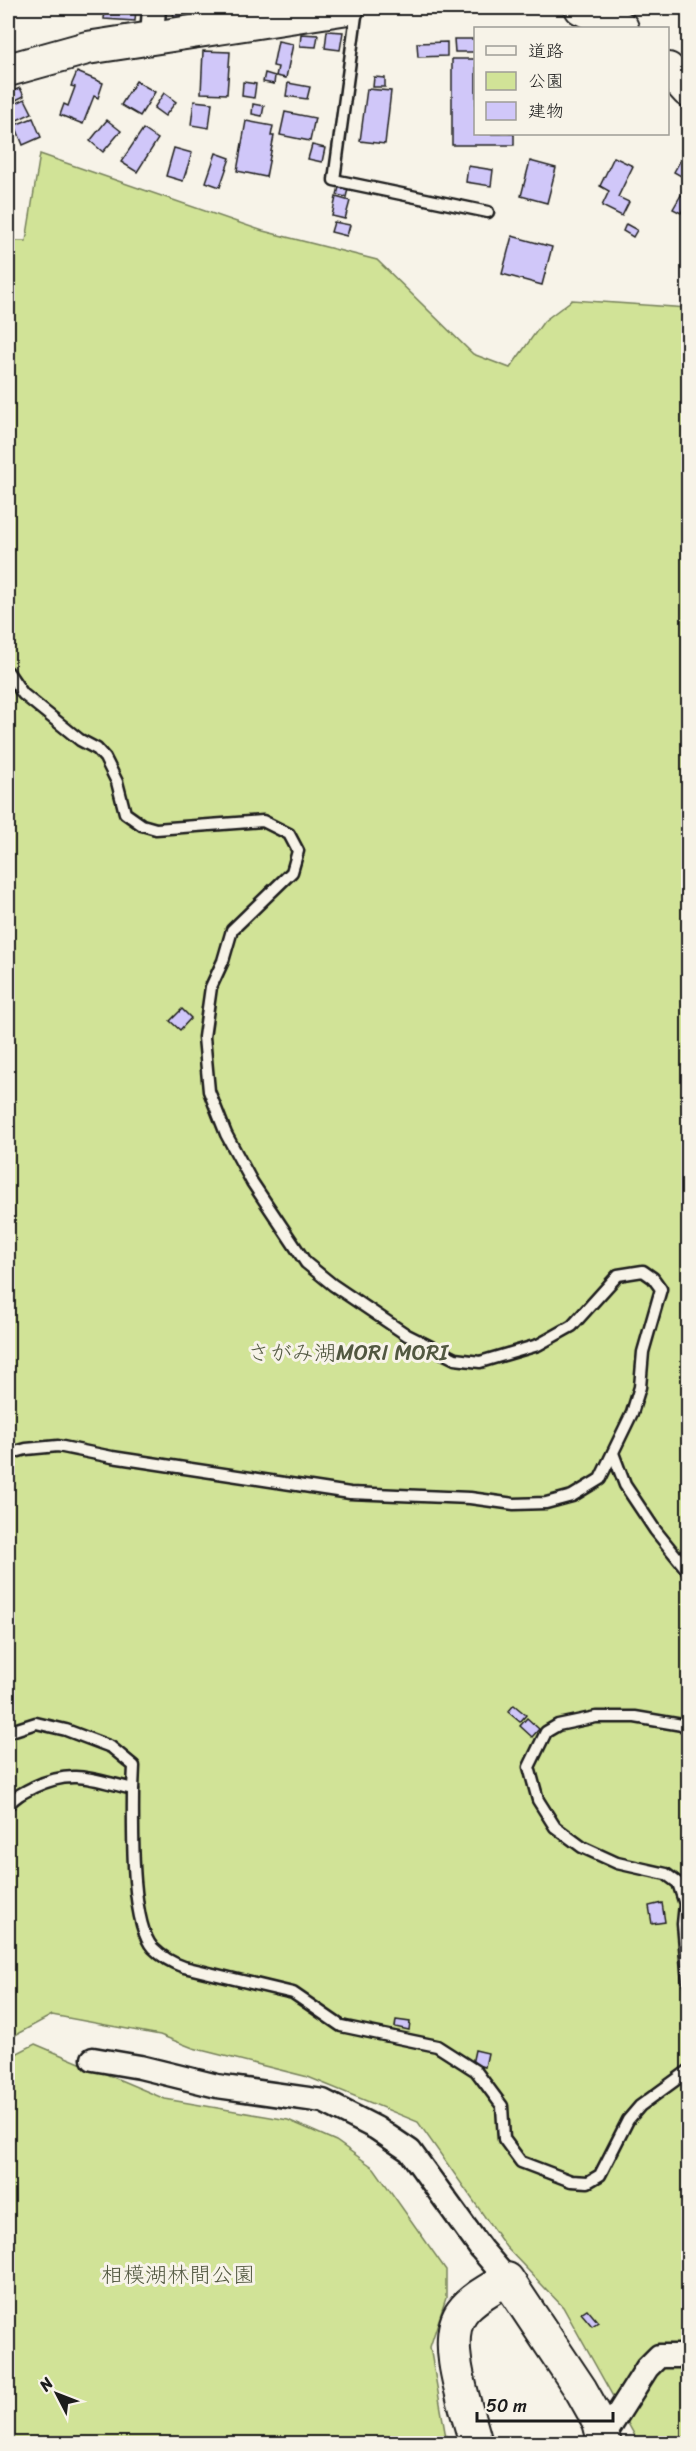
<svg xmlns="http://www.w3.org/2000/svg" width="696" height="2451" viewBox="0 0 696 2451" font-family="Sriracha,'Klee One',sans-serif">
	<rect width="100%" height="100%" fill="#f7f3e8"/>
	<filter id="ink" filterUnits="userSpaceOnUse"><feTurbulence type="fractalNoise" baseFrequency=".0167" numOctaves="2"/><feDisplacementMap in="SourceGraphic" scale="12" xChannelSelector="R" yChannelSelector="G"/><feConvolveMatrix kernelMatrix="1 2 1 2 8 2 1 2 1" color-interpolation-filters="sRGB"/></filter>
	<g filter="url(#ink)">
		<g fill="#d1e397" stroke="#76805a" stroke-width="1.5">
			<path d="M40 154 263 231 377 260 473 354 510 368 544 321 572 300 688 308V2250C681 2276 681 2308 688 2334V2443H639L563 2307 506 2247 418 2122 308 2077 193 2048 160 2035 52 2015 8 2039V241H26Z"/>
			<path d="M35 2044 165 2099 288 2120 336 2141 374 2168 446 2270V2298L430 2347 447 2443 8 2444V2058Z"/>
		</g>
		<g fill="#d0c7f9" stroke="#1c1c1c" stroke-width="1.5">
			<path d="M105 8H136L135 21 104 19Z"/>
			<path d="M172 8H198L199 13 174 17Z"/>
			<path d="M327 31 343 32 340 50 325 48Z"/>
			<path d="M301 34 318 35 316 47 300 46Z"/>
			<path d="M454 39H476V52H455Z"/>
			<path d="M278 41 293 44 286 78 276 76 278 67 273 66Z"/>
			<path d="M447 42V56L418 57 417 43Z"/>
			<path d="M203 51 230 52 227 94 201 93Z"/>
			<path d="M452 59H476V134H514V145H452Z"/>
			<path d="M77 72 103 83 98 98 94 96 83 124 60 115 64 104 68 106 75 87 71 86Z"/>
			<path d="M265 73 275 76 274 84 263 82Z"/>
			<path d="M374 77 385 78V87H373Z"/>
			<path d="M136 81 155 92 140 116 121 105Z"/>
			<path d="M243 82 256 84 254 98 242 96Z"/>
			<path d="M288 83 310 87 307 99 286 96Z"/>
			<path d="M20 88 24 96 8 104V93Z"/>
			<path d="M367 89 391 91 385 144 360 141Z"/>
			<path d="M164 93 176 102 165 116 154 108Z"/>
			<path d="M25 99 32 113 13 122 8 107Z"/>
			<path d="M194 101 212 103 209 128 191 125Z"/>
			<path d="M253 104 264 106 262 116 252 114Z"/>
			<path d="M285 112 315 118 310 141 280 135Z"/>
			<path d="M33 118 41 137 23 145 15 125Z"/>
			<path d="M107 120 121 131 103 152 90 141Z"/>
			<path d="M246 121 273 126 271 136H274L266 177 237 171Z"/>
			<path d="M143 129 158 139 137 172 121 162Z"/>
			<path d="M312 145 325 148 322 162 308 159Z"/>
			<path d="M688 147V180L674 172Z"/>
			<path d="M174 148 192 153 183 181 166 176Z"/>
			<path d="M216 153 230 158 220 187 206 182Z"/>
			<path d="M614 157 633 166 618 197 629 202 622 216 602 206 609 191 600 186Z"/>
			<path d="M530 161 556 168 547 203 521 196Z"/>
			<path d="M468 166 493 170 491 186 466 182Z"/>
			<path d="M339 187 348 189 346 197 337 195Z"/>
			<path d="M681 195 688 200 681 213 673 209Z"/>
			<path d="M336 197 350 201 345 219 332 216Z"/>
			<path d="M334 222 350 225 347 236 331 232Z"/>
			<path d="M626 224 637 230 633 237 623 231Z"/>
			<path d="M512 236 552 247 542 285 502 274Z"/>
			<path d="M182 1009 191 1018 180 1030 170 1021Z"/>
			<path d="M514 1705 526 1715 520 1722 508 1712Z"/>
			<path d="M527 1718 539 1729 532 1737 520 1726Z"/>
			<path d="M662 1903 665 1922 652 1924 649 1906Z"/>
			<path d="M396 2020 410 2022 409 2030 395 2027Z"/>
			<path d="M475 2050 488 2053 485 2067 472 2064Z"/>
			<path d="M587 2309 598 2322 592 2326 581 2313Z"/>
		</g>
		<g fill="none" stroke-linecap="round" stroke-linejoin="round">
			<defs>
				<g id="lane">
					<path d="M357 8 334 180 488 212"/>
					<path d="M8 672 23 694 80 740 97 749 105 758 117 782 125 813 142 825 156 829 263 821 289 834 298 851 292 872 232 930 223 961 211 987 204 1037 209 1091 226 1134 252 1182 306 1263 333 1285 407 1335 455 1359 480 1362 538 1345 572 1326 618 1275 643 1271 653 1278 661 1289 643 1352 640 1387 632 1413 600 1479 572 1496 546 1503 514 1504 470 1498 350 1493 112 1457 58 1446 26 1449 8 1454"/>
					<path d="M613 1453 625 1485 655 1530 688 1571"/>
					<path d="M688 1726 635 1717H596L558 1725 546 1732 529 1767 538 1800 555 1827 582 1847 617 1863 666 1874 678 1883 685 1904 683 1924 688 1981"/>
					<path d="M8 1732 36 1723 66 1730 111 1747 134 1766 133 1789C94 1780 73 1768 34 1787 24 1792 15 1796 8 1805"/>
					<path d="M133 1789C133 1824 130 1923 153 1948 162 1957 172 1963 184 1967L293 1993 341 2026 437 2046 476 2071 502 2106 504 2139 521 2162 571 2181 588 2182 600 2175 628 2120 640 2106 688 2071"/>
				</g>
				<g id="street">
					<path d="M152 37 154 8"/>
					<path d="M93 2059 140 2067 217 2086 323 2101 376 2128 410 2151 481 2249 507 2279"/>
					<path d="M604 2436 647 2368 659 2356H683L688 2359"/>
				</g>
				<g id="secondary">
					<path d="M581 8 622 28"/>
					<path d="M668 69 688 91"/>
					<path d="M8 70 87 48 348 8"/>
					<path d="M476 2444C468 2411 440 2341 462 2312 472 2298 492 2288 507 2279L581 2390 599 2422 605 2444"/>
				</g>
			</defs>
			<use href="#lane" stroke="#1c1c1c" stroke-width="15"/>
			<use href="#street" stroke="#1c1c1c" stroke-width="27"/>
			<use href="#secondary" stroke="#1c1c1c" stroke-width="36"/>
			<use href="#lane" stroke="#f7f3e8" stroke-width="10"/>
			<use href="#street" stroke="#f7f3e8" stroke-width="22"/>
			<use href="#secondary" stroke="#f7f3e8" stroke-width="32"/>
		</g>
	</g>
	<g text-anchor="middle" dominant-baseline="central" stroke-width="6" stroke-linejoin="round" paint-order="stroke">
		<g font-size="22" fill="#525841" stroke="#f7f3e8">
			<text x="348" y="1352">さがみ湖MORI MORI</text>
			<text x="178" y="2274">相模湖林間公園</text>
		</g>
	</g>
	<rect width="696" height="2451" fill="none" stroke="#f7f3e8" stroke-width="30"/>
	<rect x="15" y="15" width="666" height="2421" fill="none" stroke="#1c1c1c" stroke-width="2" filter="url(#ink)"/>
	<rect x="474" y="27" width="195" height="108" fill="#f7f3e8" stroke="#9f9d96" stroke-width="1.5"/>
	<rect x="486" y="46" width="30" height="9" fill="#f7f3e8" stroke="#9f9d96" stroke-width="1.5"/>
	<text x="528" y="57" font-size="18" fill="#1c1c1c">道路</text>
	<rect x="486" y="72" width="30" height="18" fill="#d1e397" stroke="#9f9d96" stroke-width="1.5"/>
	<text x="528" y="87" font-size="18" fill="#1c1c1c">公園</text>
	<rect x="486" y="102" width="30" height="18" fill="#d0c7f9" stroke="#9f9d96" stroke-width="1.5"/>
	<text x="528" y="117" font-size="18" fill="#1c1c1c">建物</text>
	<g transform="translate(57 2394) rotate(312)" stroke="#f7f3e8" stroke-width="4.5" paint-order="stroke">
	<path d="M0-4.5L10 22L0 15L-10 22Z" fill="#1c1c1c"/>
	<text y="-9" font-size="16" font-weight="bold" text-anchor="middle" fill="#1c1c1c">N</text>
	</g>
	<path d="M477 2412v9h136v-9" fill="none" stroke="#1c1c1c" stroke-width="3"/>
	<text x="486" y="2412" font-size="18" fill="#1c1c1c" stroke="#f7f3e8" stroke-width="4.5" paint-order="stroke">50 m</text>
</svg>
